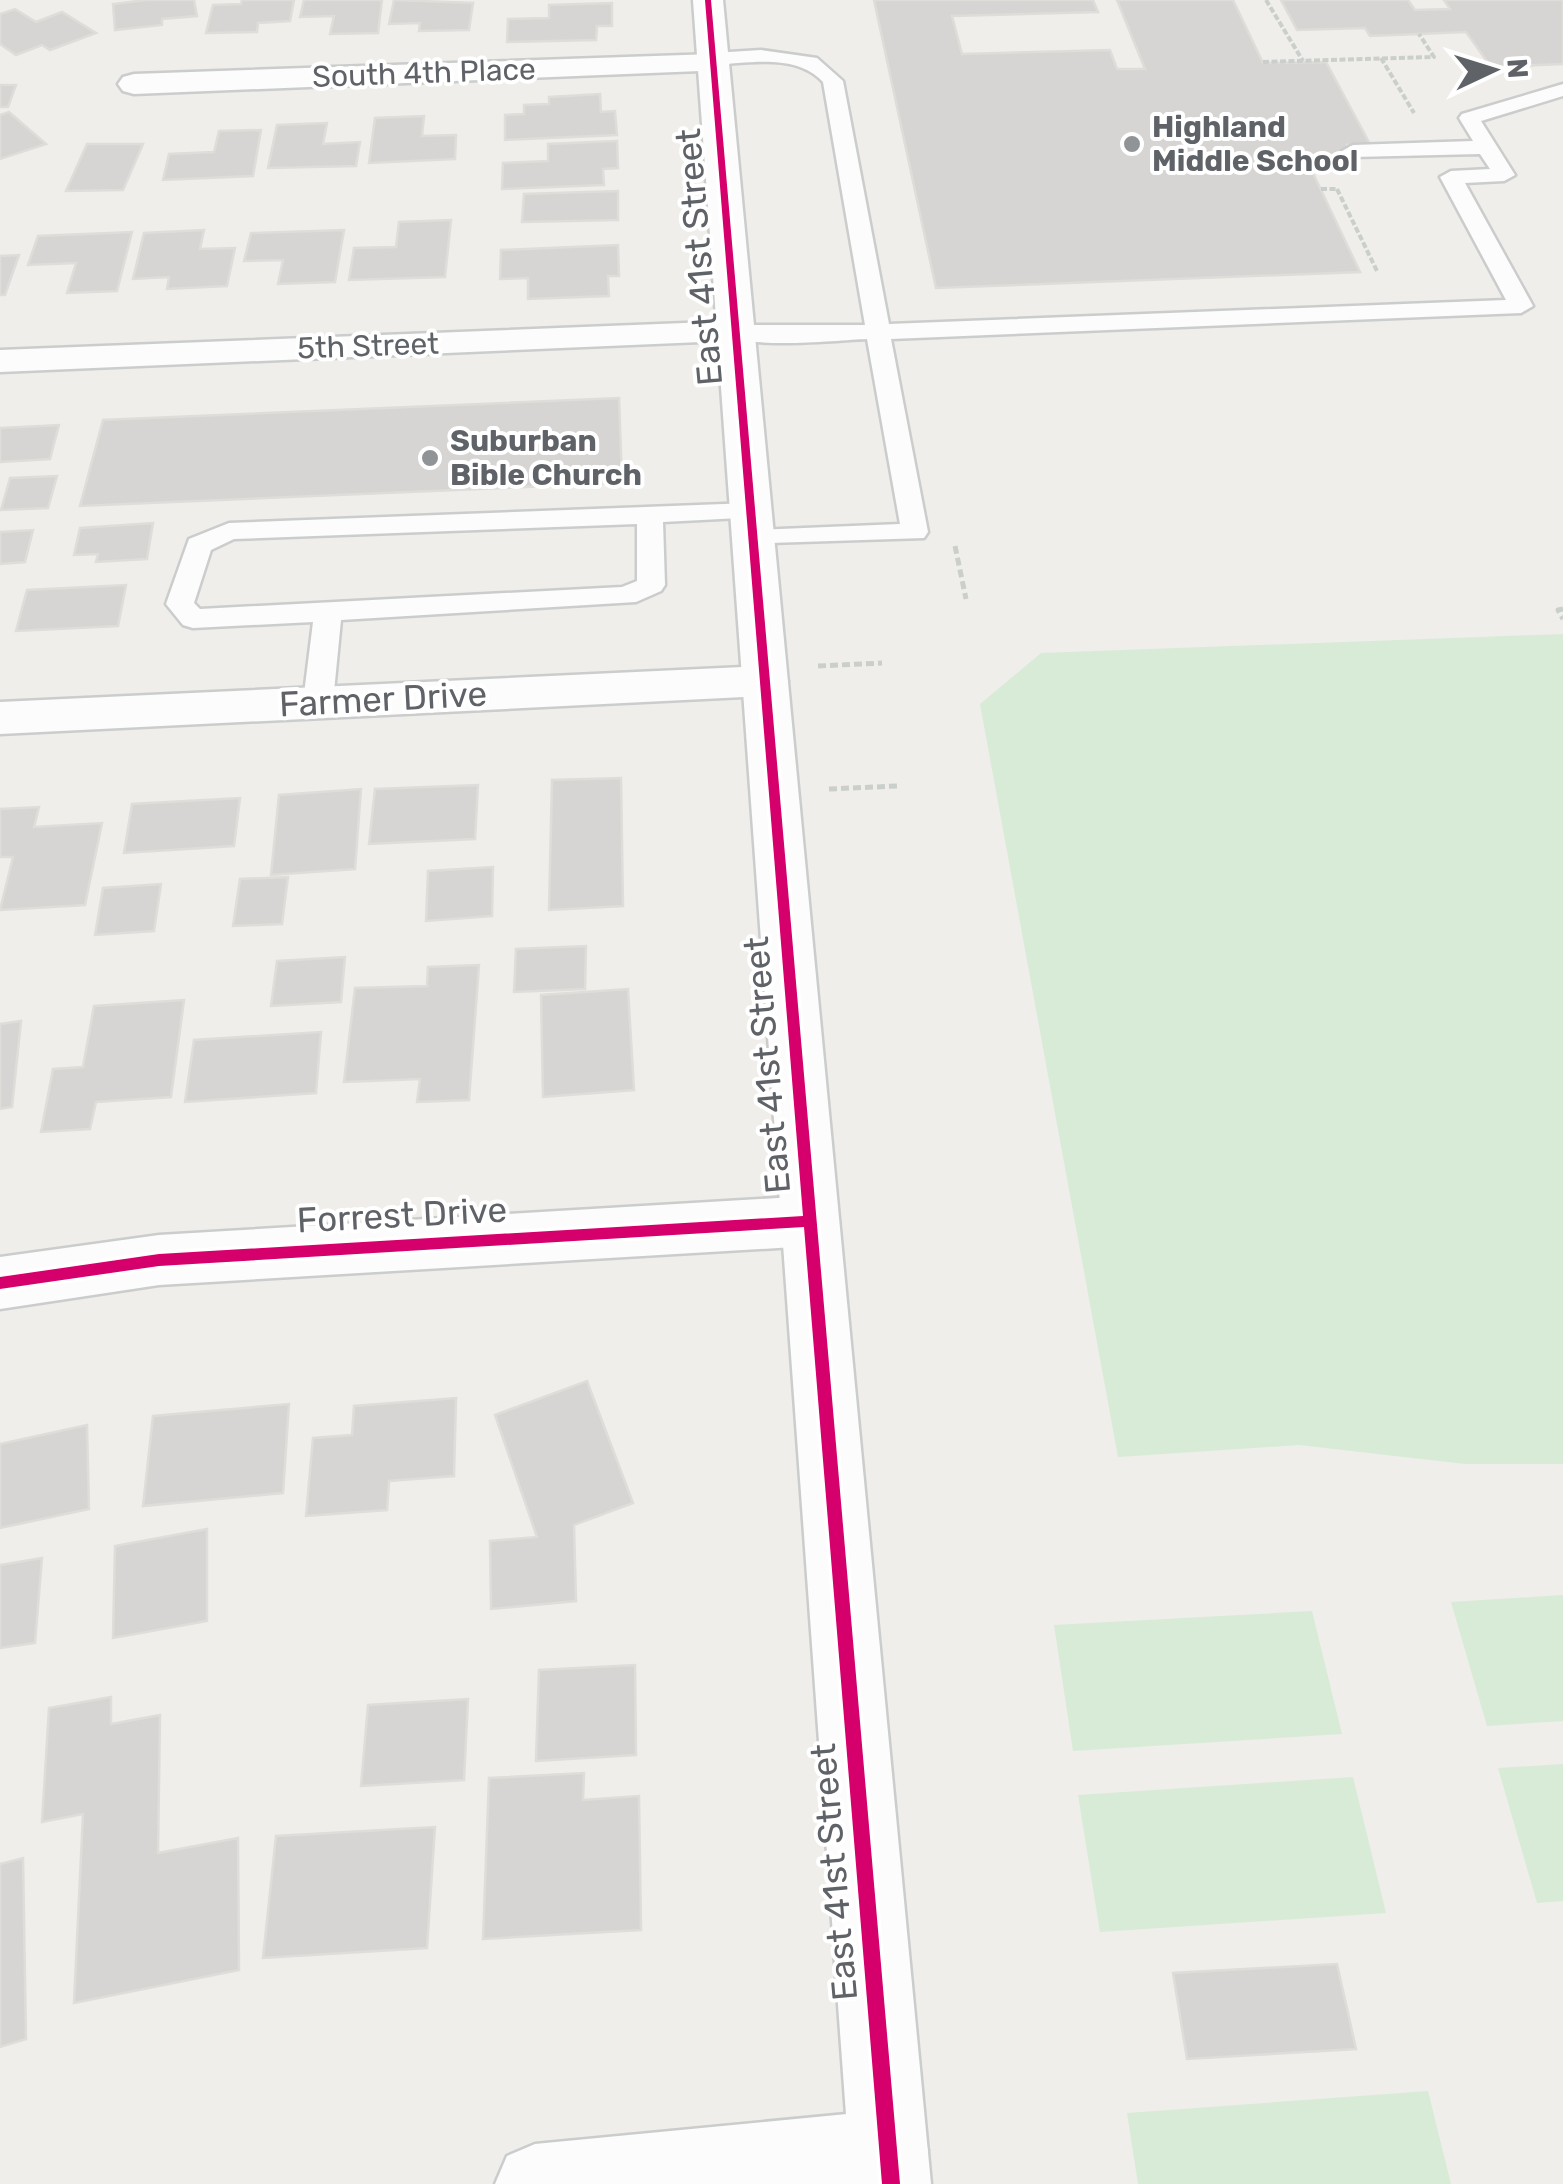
<svg xmlns="http://www.w3.org/2000/svg" width="1563" height="2184" viewBox="0 0 1563 2184" font-family="Rubik,sans-serif">
	<rect width="100%" height="100%" fill="#efeeea"/>
	<g fill="#d8ebd6">
		<path d="M1563 634V1464H1465L1299 1445 1118 1457 980 704 1041 653Z"/>
		<path d="M1563 1595V1721L1487 1726 1451 1602Z"/>
		<path d="M1312 1611 1342 1734 1073 1751 1054 1625Z"/>
		<path d="M1563 1764V1901L1537 1903 1498 1768Z"/>
		<path d="M1353 1777 1386 1913 1100 1932 1078 1795Z"/>
		<path d="M1428 2091 1451 2184H1138L1127 2113Z"/>
	</g>
	<g fill="#d6d5d3" stroke="#deddd9" stroke-width="2.5">
		<path d="M146 0H194L197 16 162 19V25L115 30 113 4Z"/>
		<path d="M242 0H294L290 21 258 23 257 32 206 33 213 5 241 4Z"/>
		<path d="M304 0H382L378 33 330 34 334 16 300 17Z"/>
		<path d="M394 0 473 3 469 30 419 31 420 23 389 24Z"/>
		<path d="M874 0H1093L1098 12 952 16 962 54 1110 50 1117 69H1145L1117 0H1233L1263 63 1326 62 1370 144 1347 145 1358 168 1311 169 1360 272 936 288Z"/>
		<path d="M1281 0H1408L1415 10 1450 9 1444 0H1563V64L1491 67 1466 32 1370 36 1365 28 1297 30Z"/>
		<path d="M612 3V26H597L596 40 507 42 508 19 549 18V5Z"/>
		<path d="M15 9 36 22 62 12 96 33 50 50 42 45 16 55 0 44V14Z"/>
		<path d="M0 85H16L8 107H0Z"/>
		<path d="M600 94 601 112 615 111 617 135 505 140V115L524 114V105L549 104V97Z"/>
		<path d="M9 112 46 144 0 159V115Z"/>
		<path d="M424 116 422 136 456 135 455 159 369 163 375 118Z"/>
		<path d="M327 123 323 144 360 142 356 166 268 168 277 125Z"/>
		<path d="M261 130 253 176 163 180 169 154 214 152 219 131Z"/>
		<path d="M617 141 618 168 603 169 604 185 502 189 503 163 548 161V144Z"/>
		<path d="M87 144H143L123 190 66 191Z"/>
		<path d="M618 191V220L522 222 524 194Z"/>
		<path d="M451 220 445 277 349 280 354 248 396 247 399 222Z"/>
		<path d="M204 230 200 249 235 248 227 286 167 289 169 277 133 279 144 233Z"/>
		<path d="M344 230 335 282 278 284 283 260 244 261 251 233Z"/>
		<path d="M132 232 117 291 67 293 76 263 28 265 38 236Z"/>
		<path d="M618 245 619 276H608L609 296 528 299V278L500 279 501 250Z"/>
		<path d="M19 255 5 295H0V256Z"/>
		<path d="M619 398 622 483 80 506 103 420Z"/>
		<path d="M59 425 50 459 0 462V428Z"/>
		<path d="M57 476 48 508 1 510 10 478Z"/>
		<path d="M153 523 147 559 96 562 98 554 74 555 80 528Z"/>
		<path d="M33 530 25 562 0 564V532Z"/>
		<path d="M126 585 118 626 16 631 27 590Z"/>
		<path d="M621 778 623 906 549 910 552 780Z"/>
		<path d="M478 785 475 839 369 844 375 789Z"/>
		<path d="M361 789 355 869 271 875 279 795Z"/>
		<path d="M240 798 234 846 124 853 132 804Z"/>
		<path d="M39 807 34 827 102 823 85 905 0 910 13 857H0V809Z"/>
		<path d="M493 867 492 916 426 921 428 871Z"/>
		<path d="M288 877 282 924 233 926 240 879Z"/>
		<path d="M161 884 154 931 95 935 103 888Z"/>
		<path d="M586 946 585 989 514 992 516 949Z"/>
		<path d="M345 957 341 1002 271 1006 277 961Z"/>
		<path d="M479 965 469 1100 417 1102 420 1079 344 1082 355 988 427 986 428 967Z"/>
		<path d="M628 989 634 1090 543 1097 541 995Z"/>
		<path d="M184 1000 171 1097 96 1102 90 1129 41 1132 53 1069 83 1067 94 1006Z"/>
		<path d="M21 1021 12 1107 0 1109V1024Z"/>
		<path d="M321 1032 316 1093 185 1102 194 1040Z"/>
		<path d="M587 1381 633 1503 574 1525 576 1601 491 1609 490 1541 537 1537 495 1415Z"/>
		<path d="M456 1398 454 1476 389 1481 387 1510 306 1516 313 1438 352 1435 354 1406Z"/>
		<path d="M289 1404 283 1493 143 1506 153 1416Z"/>
		<path d="M87 1425 89 1509 0 1528V1444Z"/>
		<path d="M207 1529V1621L113 1638 115 1546Z"/>
		<path d="M42 1558 35 1643 0 1648V1565Z"/>
		<path d="M635 1665 636 1755 536 1761 539 1670Z"/>
		<path d="M111 1697V1724L160 1715 158 1853 238 1838 239 1970 74 2003 83 1814 42 1822 49 1708Z"/>
		<path d="M468 1699 464 1780 361 1786 368 1705Z"/>
		<path d="M584 1773 583 1800 639 1796 641 1930 483 1939 489 1778Z"/>
		<path d="M435 1827 427 1948 263 1958 276 1836Z"/>
		<path d="M23 1858 26 2039 0 2047V1864Z"/>
		<path d="M1337 1964 1356 2049 1187 2059 1173 1973Z"/>
	</g>
	<g fill="none" stroke-linecap="round" stroke-linejoin="round">
		<defs>
			<g id="service">
				<path d="M761 50 817 58 843 81 889 324 1506 300 1440 177 1451 171 1490 169 1480 154 1353 157 1342 151 1353 145 1473 141 1459 118 1462 114 1563 84V96L1481 121 1515 175 1504 181 1465 183 1533 306 1521 313 891 339 928 532 924 538 743 544 740 538 743 532 753 530 900 524 867 339C838 340 742 351 723 332L735 325H865L823 82C796 53 749 63 713 65L703 59 713 53Z"/>
				<path d="M750 503 759 505 763 511 759 517 663 522 665 585 661 591 636 602 341 620 333 702 328 709H308L303 702 313 622 193 628 183 625 166 604 189 539 229 523ZM637 524V581L622 587 200 609 194 603 211 550 234 539Z"/>
			</g>
			<g id="minor">
				<path d="M714 54 725 56 730 63 725 70 134 94 123 91 118 84 123 77 134 74Z"/>
				<path d="M735 321 748 324 754 332 748 340 0 372V350Z"/>
				<path d="M765 666 781 670 788 681 781 692 765 696 0 734V702Z"/>
				<path d="M810 1196 830 1204 839 1221 830 1238 810 1246 159 1285 0 1309V1257L159 1235Z"/>
				<path d="M888 2110 916 2122 928 2150 916 2178 902 2184H495L507 2156 535 2144Z"/>
			</g>
			<path id="tertiary" d="M693 0H723L931 2184H851Z"/>
		</defs>
		<use href="#service" stroke="#cbcccc" stroke-width="5"/>
		<use href="#minor" stroke="#cbcccc" stroke-width="5"/>
		<use href="#tertiary" stroke="#cbcccc" stroke-width="5"/>
		<g stroke="#cacfcc" stroke-width="4" stroke-dasharray="6 2.5" stroke-linecap="butt">
			<path d="M1266 0 1303 61"/>
			<path d="M1381 58 1414 113"/>
			<path d="M1263 62 1434 57 1419 34"/>
			<path d="M1321 189H1338"/>
			<path d="M1337 189 1378 273"/>
		</g>
		<g stroke="#cacfcc" stroke-width="5" stroke-dasharray="8 4" stroke-linecap="butt">
			<path d="M955 546 966 599"/>
			<path d="M1563 609 1558 610 1563 619"/>
			<path d="M818 666 882 663"/>
			<path d="M829 789 897 786"/>
		</g>
		<use href="#service" fill="#fdfcfc" fill-rule="evenodd"/>
		<use href="#minor" fill="#fdfcfc" fill-rule="evenodd"/>
		<use href="#tertiary" fill="#fdfcfc" fill-rule="evenodd"/>
		<defs>
			<path id="cycleway" d="M705 0H711L900 2184H882L804 1227 159 1266 0 1289V1277L159 1254 803 1216Z"/>
		</defs>
		<use href="#cycleway" stroke="#fff" stroke-width="7"/>
		<use href="#cycleway" fill="#d6006c" fill-rule="evenodd"/>
	</g>
	<g fill="#919496" stroke="#fff" stroke-width="4">
		<circle cx="1132" cy="144" r="10"/>
		<circle cx="430" cy="458" r="10"/>
	</g>
	<g text-anchor="middle" dominant-baseline="central" stroke-width="8" stroke-linejoin="round" paint-order="stroke">
		<g font-size="30" fill="#5f6368" stroke="#fff">
			<text transform="translate(424 73) rotate(-2)">South 4th Place</text>
			<text transform="translate(368 346) rotate(-2)">5th Street</text>
		</g>
		<g font-size="30" font-weight="bold" fill="#5f6368" stroke="#fff" text-anchor="start">
			<text x="1152" y="127">Highland<tspan x="1152" dy="34">Middle School</tspan></text>
			<text x="450" y="441">Suburban<tspan x="450" dy="34">Bible Church</tspan></text>
		</g>
		<g font-size="35" fill="#5f6368" stroke="#fff">
			<text transform="translate(699 257) rotate(-95)">East 41st Street</text>
			<text transform="translate(383 699) rotate(-3)">Farmer Drive</text>
			<text transform="translate(767 1065) rotate(-95)">East 41st Street</text>
			<text transform="translate(402 1215) rotate(-3)">Forrest Drive</text>
			<text transform="translate(834 1872) rotate(-95)">East 41st Street</text>
		</g>
	</g>
	<g transform="translate(1493 70) rotate(86)" stroke="#ffffff" stroke-width="8" paint-order="stroke">
	<path d="M0-8L18 38L0 25L-18 38Z" fill="#5f6368"/>
	<text y="-15" font-size="28" font-weight="bold" text-anchor="middle" fill="#5f6368">N</text>
	</g>
</svg>
